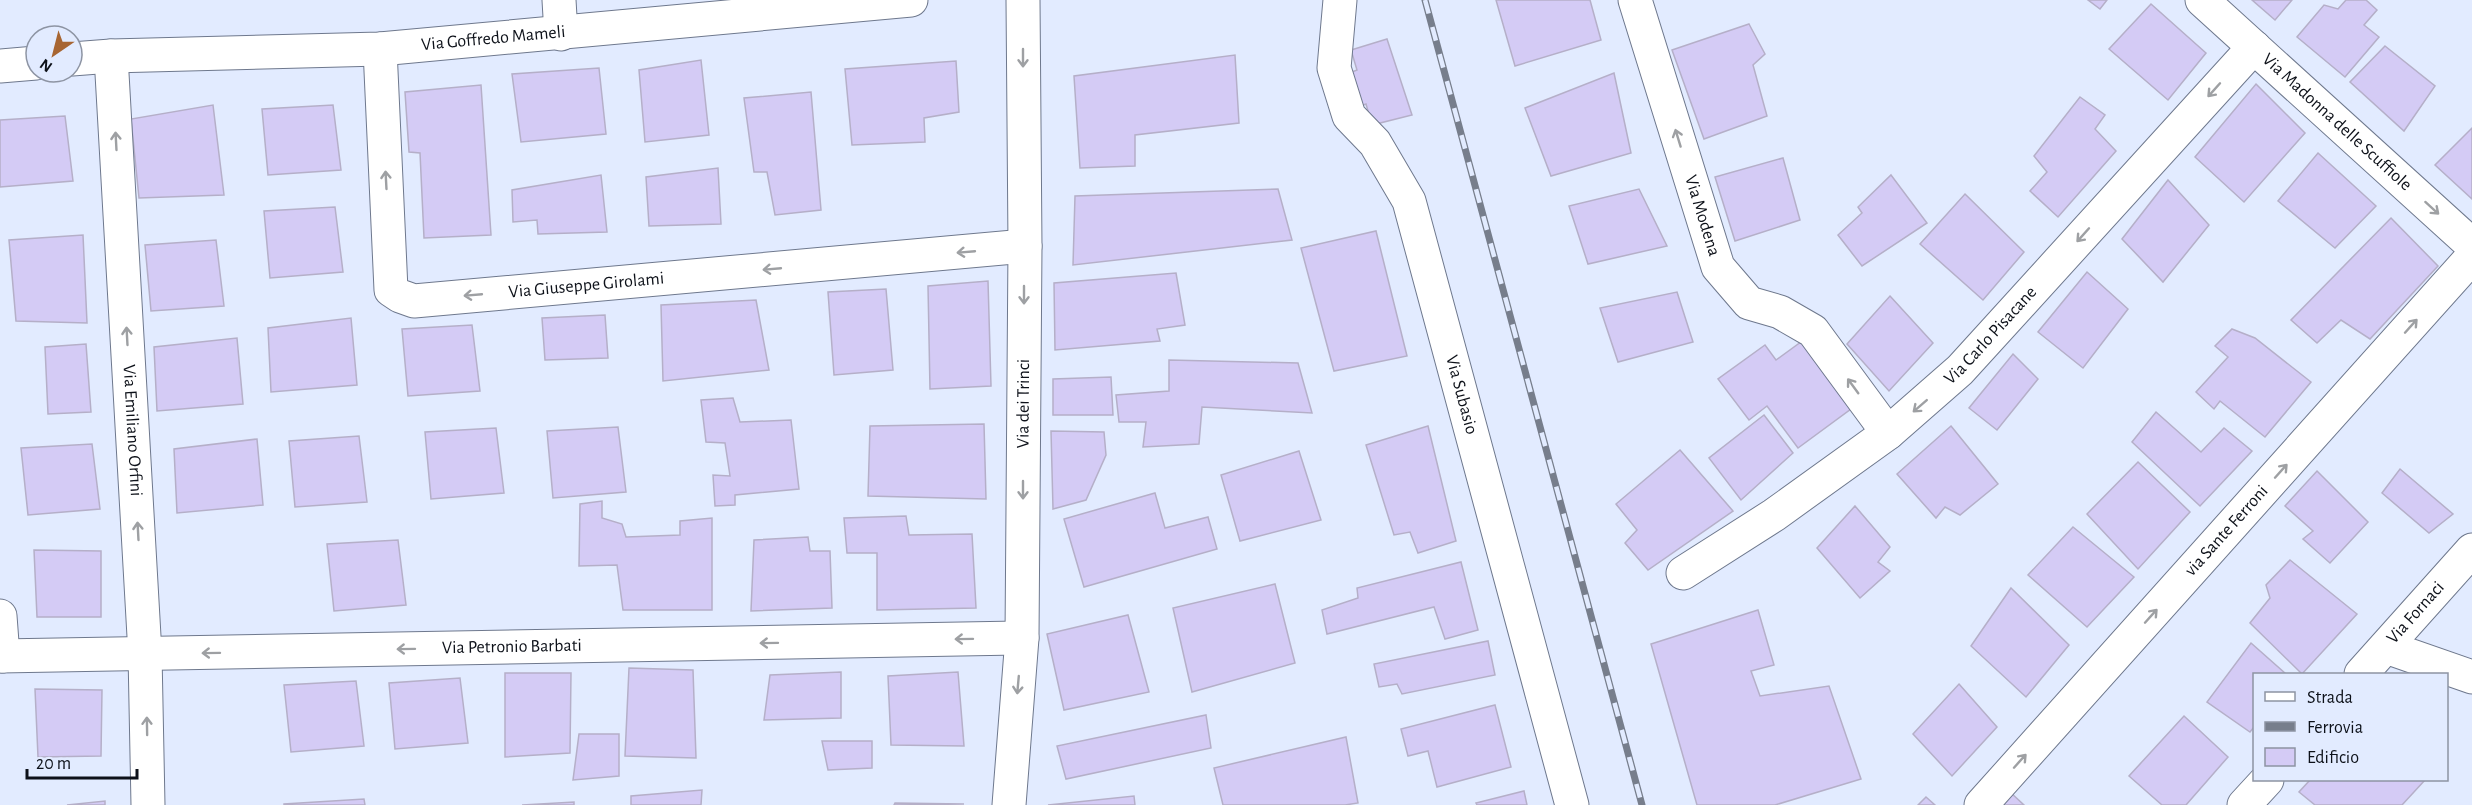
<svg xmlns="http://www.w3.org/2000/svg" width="2472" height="805" viewBox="0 0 2472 805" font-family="'Alegreya Sans',sans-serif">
	<rect width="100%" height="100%" fill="#e2ebff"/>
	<g fill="#d4cbf5" stroke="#b5afc8" stroke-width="1.5">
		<path d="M1496 0H1590L1601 40 1515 66Z"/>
		<path d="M2088 0H2107L2100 9Z"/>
		<path d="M2252 0H2292L2275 20Z"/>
		<path d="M2346 0H2366L2377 10 2364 25 2379 37 2345 77 2297 37 2324 5 2338 9Z"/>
		<path d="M2151 4 2206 53 2168 100 2109 49Z"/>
		<path d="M1749 24 1765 54 1753 65 1767 116 1704 139 1672 50Z"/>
		<path d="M1387 39 1412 115 1372 125 1366 104 1355 108 1347 74 1357 70 1351 50Z"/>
		<path d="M2385 46 2435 86 2404 131 2350 82Z"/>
		<path d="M1235 55 1239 123 1135 135V166L1080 168 1074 76Z"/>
		<path d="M701 60 709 135 645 142 639 70Z"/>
		<path d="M956 61 959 112 924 118 925 142 852 145 845 69Z"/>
		<path d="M599 68 606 134 521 142 512 74Z"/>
		<path d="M1614 73 1631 153 1551 176 1525 108Z"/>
		<path d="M2256 84 2305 133 2244 202 2195 157Z"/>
		<path d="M481 85 491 235 424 238 420 153 409 152 405 92Z"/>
		<path d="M811 92 821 210 775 215 767 172H754L744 98Z"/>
		<path d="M2080 97 2105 115 2095 129 2116 151 2058 217 2030 191 2047 172 2034 156Z"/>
		<path d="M213 105 224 195 139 198 131 119Z"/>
		<path d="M333 105 341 170 268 175 262 109Z"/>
		<path d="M65 116 73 181 0 187V120Z"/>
		<path d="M2472 128V199L2435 165Z"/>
		<path d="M2318 153 2376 206 2335 248 2278 201Z"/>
		<path d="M1783 158 1800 220 1735 241 1715 177Z"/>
		<path d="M718 168 721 224 649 226 646 177Z"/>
		<path d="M601 175 607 232 538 234 537 220 513 222 512 190Z"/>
		<path d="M1891 175 1927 223 1862 266 1838 235 1862 213 1858 207Z"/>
		<path d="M2168 180 2209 225 2163 282 2122 239Z"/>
		<path d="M1278 189 1292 240 1073 265 1075 196Z"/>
		<path d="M1639 189 1667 246 1588 264 1569 206Z"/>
		<path d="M1965 194 2024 252 1983 300 1920 244Z"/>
		<path d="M335 207 343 272 270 278 264 211Z"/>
		<path d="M2391 218 2438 266 2370 339 2341 320 2317 343 2291 320Z"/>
		<path d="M1376 231 1407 356 1334 371 1301 248Z"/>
		<path d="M83 235 87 323 16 321 9 240Z"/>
		<path d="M216 240 224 306 151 311 145 245Z"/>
		<path d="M2087 272 2128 309 2083 368 2038 332Z"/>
		<path d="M1176 273 1185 325 1157 329 1160 341 1055 350 1054 283Z"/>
		<path d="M988 281 991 386 930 389 928 286Z"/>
		<path d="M886 289 893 370 834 375 828 292Z"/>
		<path d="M1677 292 1693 342 1618 362 1600 308Z"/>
		<path d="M1890 296 1933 343 1889 391 1847 344Z"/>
		<path d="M756 300 769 370 663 381 661 305Z"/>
		<path d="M605 315 608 358 545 360 542 318Z"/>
		<path d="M351 318 357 385 271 392 268 328Z"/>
		<path d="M472 325 480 391 408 396 402 329Z"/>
		<path d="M2232 329 2255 338 2311 382 2265 437 2220 401 2214 409 2196 392 2228 357 2215 346Z"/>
		<path d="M237 338 243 404 157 411 154 347Z"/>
		<path d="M1805 339 1855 406 1798 448 1767 406 1749 420 1718 379 1765 345 1776 360Z"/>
		<path d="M86 344 91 412 48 414 45 347Z"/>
		<path d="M2013 354 2038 379 1997 430 1969 408Z"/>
		<path d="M1169 360 1298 363 1312 413 1202 407 1199 444 1143 447 1146 422H1119L1116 395 1169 391Z"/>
		<path d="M1111 377 1113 415H1053V379Z"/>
		<path d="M733 398 740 422 791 420 799 489 735 495V505L715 506 713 475 730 476 725 443 706 442 701 400Z"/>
		<path d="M2156 412 2201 452 2224 428 2252 451 2200 506 2132 442Z"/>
		<path d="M1764 415 1793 453 1741 500 1709 458Z"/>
		<path d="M984 424 986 499 868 496 870 426Z"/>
		<path d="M1428 426 1456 541 1418 553 1410 532 1394 535 1366 445Z"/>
		<path d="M1951 426 1998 484 1960 515 1945 507 1936 518 1897 474Z"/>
		<path d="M618 427 626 492 553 498 547 431Z"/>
		<path d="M496 428 504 493 431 499 425 432Z"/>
		<path d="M1051 431 1104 432 1106 455 1086 500 1053 509Z"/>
		<path d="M359 436 367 502 295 507 289 441Z"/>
		<path d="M257 439 263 505 177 513 174 449Z"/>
		<path d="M92 444 100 509 28 515 21 448Z"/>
		<path d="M1680 450 1733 511 1648 570 1625 543 1637 530 1616 504Z"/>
		<path d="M1299 451 1321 520 1240 541 1221 475Z"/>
		<path d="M2138 462 2190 512 2138 569 2087 514Z"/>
		<path d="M2400 469 2453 514 2429 533 2382 493Z"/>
		<path d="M2317 471 2368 522 2330 563 2303 539 2313 531 2285 506Z"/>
		<path d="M1155 493 1165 528 1208 517 1217 549 1084 587 1064 519Z"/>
		<path d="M602 501V518L622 524 626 537 680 535V521L712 518V610H623L617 565 579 566 580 504Z"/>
		<path d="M1855 506 1890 547 1878 562 1890 571 1860 598 1817 548Z"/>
		<path d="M906 516 909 535 972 534 976 608 877 610V553H847L844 518Z"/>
		<path d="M2073 527 2134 577 2087 627 2028 575Z"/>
		<path d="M808 537 810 551H830L832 608 751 611 754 540Z"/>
		<path d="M398 540 406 605 334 611 327 544Z"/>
		<path d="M34 550 101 551V617H37Z"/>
		<path d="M2290 560 2357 614 2302 674 2250 623 2270 598 2266 585Z"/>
		<path d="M1461 562 1478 630 1445 639 1434 607 1327 634 1322 610 1358 598 1357 588Z"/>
		<path d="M1275 584 1295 663 1192 692 1173 608Z"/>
		<path d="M2011 588 2069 645 2026 697 1971 646Z"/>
		<path d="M1758 610 1774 665 1751 671 1760 696 1829 686 1861 779 1775 805H1697L1651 644Z"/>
		<path d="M1128 615 1149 692 1064 710 1047 634Z"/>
		<path d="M1488 641 1495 675 1402 694 1397 684 1379 687 1374 664Z"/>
		<path d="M2251 643 2286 674H2254V727L2250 732 2207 702Z"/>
		<path d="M629 668 693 670 696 758 625 756Z"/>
		<path d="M841 672V718L764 720 770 675Z"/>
		<path d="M958 672 964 746 891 745 888 676Z"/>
		<path d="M505 673H571L570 753 505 757Z"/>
		<path d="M460 678 468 743 395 749 389 683Z"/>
		<path d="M356 681 364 746 291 752 284 685Z"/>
		<path d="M1959 684 1997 727 1952 776 1913 734Z"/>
		<path d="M35 689 102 690 101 756 38 757Z"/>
		<path d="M1495 705 1511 767 1437 787 1428 751 1408 756 1401 729Z"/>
		<path d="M1206 715 1211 748 1066 779 1057 746Z"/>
		<path d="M2184 716 2228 757 2186 805H2162L2129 776Z"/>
		<path d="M579 734H619V776L573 780Z"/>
		<path d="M1346 737 1358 803 1345 805H1223L1214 768Z"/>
		<path d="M822 741H872V768L828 770Z"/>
		<path d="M2310 780H2425L2402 805H2315L2299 792Z"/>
		<path d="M702 790 701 805H631V796Z"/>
		<path d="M1524 791 1527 805H1477L1476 803Z"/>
		<path d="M2010 792 2024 805H2000Z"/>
		<path d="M1134 796 1135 805H1048Z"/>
		<path d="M1926 797 1935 805H1918Z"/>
		<path d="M364 799 365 805H284V804Z"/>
		<path d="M105 801V805H67Z"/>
		<path d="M574 802V805H522Z"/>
		<path d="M895 803 964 804 894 805Z"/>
	</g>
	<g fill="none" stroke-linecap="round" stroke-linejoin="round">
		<defs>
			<g id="street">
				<path d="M559 0 561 34"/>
				<path id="s1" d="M1340 0 1334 68 1349 116 1375 143 1409 201 1572 805"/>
				<path id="s2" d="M1635 0 1718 267 1749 303 1780 312 1813 331 1888 433"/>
				<path id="s3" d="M2202 0 2472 245"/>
				<path id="s4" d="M380 49 391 290 400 296 414 301 1025 246"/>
				<path id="s5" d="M111 56 145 654 148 805"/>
				<path id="s6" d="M1683 573 1774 515 1888 433 1960 370 2254 47"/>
				<path d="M0 616 3 656"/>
				<path d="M2386 647 2472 677"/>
				<path id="s7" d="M0 656 1022 638"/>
				<path id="s8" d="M2361 674 2472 550"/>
				<path id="s9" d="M1009 805 1022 638 1025 246 1023 0"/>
				<path id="s10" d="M1981 805 2472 257"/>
				<path d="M2244 805 2267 780"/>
			</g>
			<g id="secondary">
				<path id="s11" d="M72 59 111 56 380 49 911 0"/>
				<path d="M0 66 36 63"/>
			</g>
		</defs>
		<use href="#street" stroke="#6e788d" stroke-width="35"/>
		<use href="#secondary" stroke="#6e788d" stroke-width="35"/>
		<use href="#street" stroke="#fff" stroke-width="33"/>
		<use href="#secondary" stroke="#fff" stroke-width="33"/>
		<defs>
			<path id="rail" d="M1425 0 1642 805"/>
		</defs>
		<use href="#rail" stroke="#777e8c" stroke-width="7"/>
		<use href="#rail" stroke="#e2ebff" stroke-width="4.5" stroke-dasharray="14" stroke-linecap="butt"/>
	</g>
	<defs><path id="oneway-shaft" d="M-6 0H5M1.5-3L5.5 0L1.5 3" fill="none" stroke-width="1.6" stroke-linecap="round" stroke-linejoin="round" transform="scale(1.5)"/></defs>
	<g stroke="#9ea0a3">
		<use href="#oneway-shaft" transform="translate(1023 58) rotate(90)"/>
		<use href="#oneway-shaft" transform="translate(2214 90) rotate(132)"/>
		<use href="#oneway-shaft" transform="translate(1678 138) rotate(-107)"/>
		<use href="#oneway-shaft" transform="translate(116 141) rotate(-93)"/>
		<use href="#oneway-shaft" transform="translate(386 180) rotate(-93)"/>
		<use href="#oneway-shaft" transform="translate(2432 208) rotate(42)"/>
		<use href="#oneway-shaft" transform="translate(2083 235) rotate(132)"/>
		<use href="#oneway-shaft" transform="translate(966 252) rotate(175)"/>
		<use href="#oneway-shaft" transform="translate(772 269) rotate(175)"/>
		<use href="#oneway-shaft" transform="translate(473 295) rotate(175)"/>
		<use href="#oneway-shaft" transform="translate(1024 295) rotate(90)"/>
		<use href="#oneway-shaft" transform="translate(2411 326) rotate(-48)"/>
		<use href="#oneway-shaft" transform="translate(127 336) rotate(-93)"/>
		<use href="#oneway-shaft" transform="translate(1853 386) rotate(-126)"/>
		<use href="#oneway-shaft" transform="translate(1920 406) rotate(139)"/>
		<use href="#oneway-shaft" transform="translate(2281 471) rotate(-48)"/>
		<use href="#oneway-shaft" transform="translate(1023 490) rotate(90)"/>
		<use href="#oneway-shaft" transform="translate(138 531) rotate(-93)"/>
		<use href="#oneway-shaft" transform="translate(2151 616) rotate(-48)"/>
		<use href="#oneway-shaft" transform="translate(964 639) rotate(179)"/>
		<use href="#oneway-shaft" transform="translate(769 643) rotate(179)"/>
		<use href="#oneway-shaft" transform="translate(406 649) rotate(179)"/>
		<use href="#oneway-shaft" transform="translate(211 653) rotate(179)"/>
		<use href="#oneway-shaft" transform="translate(1018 685) rotate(95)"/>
		<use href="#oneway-shaft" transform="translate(147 726) rotate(-91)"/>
		<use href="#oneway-shaft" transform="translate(2020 761) rotate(-48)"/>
	</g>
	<g text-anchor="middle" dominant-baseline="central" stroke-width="6" stroke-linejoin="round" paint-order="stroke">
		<g font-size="18" fill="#0d1119" stroke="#e2ebff">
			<text stroke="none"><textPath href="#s11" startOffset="422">Via Goffredo Mameli</textPath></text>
			<text stroke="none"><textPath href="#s3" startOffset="182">Via Madonna delle Scuffiole</textPath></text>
			<text stroke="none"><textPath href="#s2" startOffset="226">Via Modena</textPath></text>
			<text stroke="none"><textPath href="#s4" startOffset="440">Via Giuseppe Girolami</textPath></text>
			<text stroke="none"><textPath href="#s6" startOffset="390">Via Carlo Pisacane</textPath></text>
			<text stroke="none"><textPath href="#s1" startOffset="424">Via Subasio</textPath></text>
			<text stroke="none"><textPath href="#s9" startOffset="402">Via dei Trinci</textPath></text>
			<text stroke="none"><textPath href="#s5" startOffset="375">Via Emiliano Orfini</textPath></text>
			<text stroke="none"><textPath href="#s10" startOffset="368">via Sante Ferroni</textPath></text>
			<text stroke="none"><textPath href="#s8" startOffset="82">Via Fornaci</textPath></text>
			<text stroke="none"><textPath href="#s7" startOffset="512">Via Petronio Barbati</textPath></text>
		</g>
	</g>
	<rect x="2253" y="673" width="195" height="108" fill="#e2ebff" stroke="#8d94a3" stroke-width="1.5"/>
	<rect x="2265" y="692" width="30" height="9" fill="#ffffff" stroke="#8d94a3" stroke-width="1.5"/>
	<text x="2307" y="703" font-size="18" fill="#0d1119">Strada</text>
	<rect x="2265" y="722" width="30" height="9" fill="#777e8c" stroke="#8d94a3" stroke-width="1.5"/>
	<text x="2307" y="733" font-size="18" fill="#0d1119">Ferrovia</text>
	<rect x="2265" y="748" width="30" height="18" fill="#d4cbf5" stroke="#8d94a3" stroke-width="1.5"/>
	<text x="2307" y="763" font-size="18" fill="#0d1119">Edificio</text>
	<g transform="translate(54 54) rotate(215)"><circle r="28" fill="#e2ebff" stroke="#8d94a3" stroke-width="1.5"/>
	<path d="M0-4.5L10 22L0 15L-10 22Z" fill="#a76532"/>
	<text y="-9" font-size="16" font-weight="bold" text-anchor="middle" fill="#0d1119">N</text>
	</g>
	<path d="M27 769v9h110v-9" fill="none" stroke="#0d1119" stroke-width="3"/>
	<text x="36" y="769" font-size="18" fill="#0d1119" stroke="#e2ebff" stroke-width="4.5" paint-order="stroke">20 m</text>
</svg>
